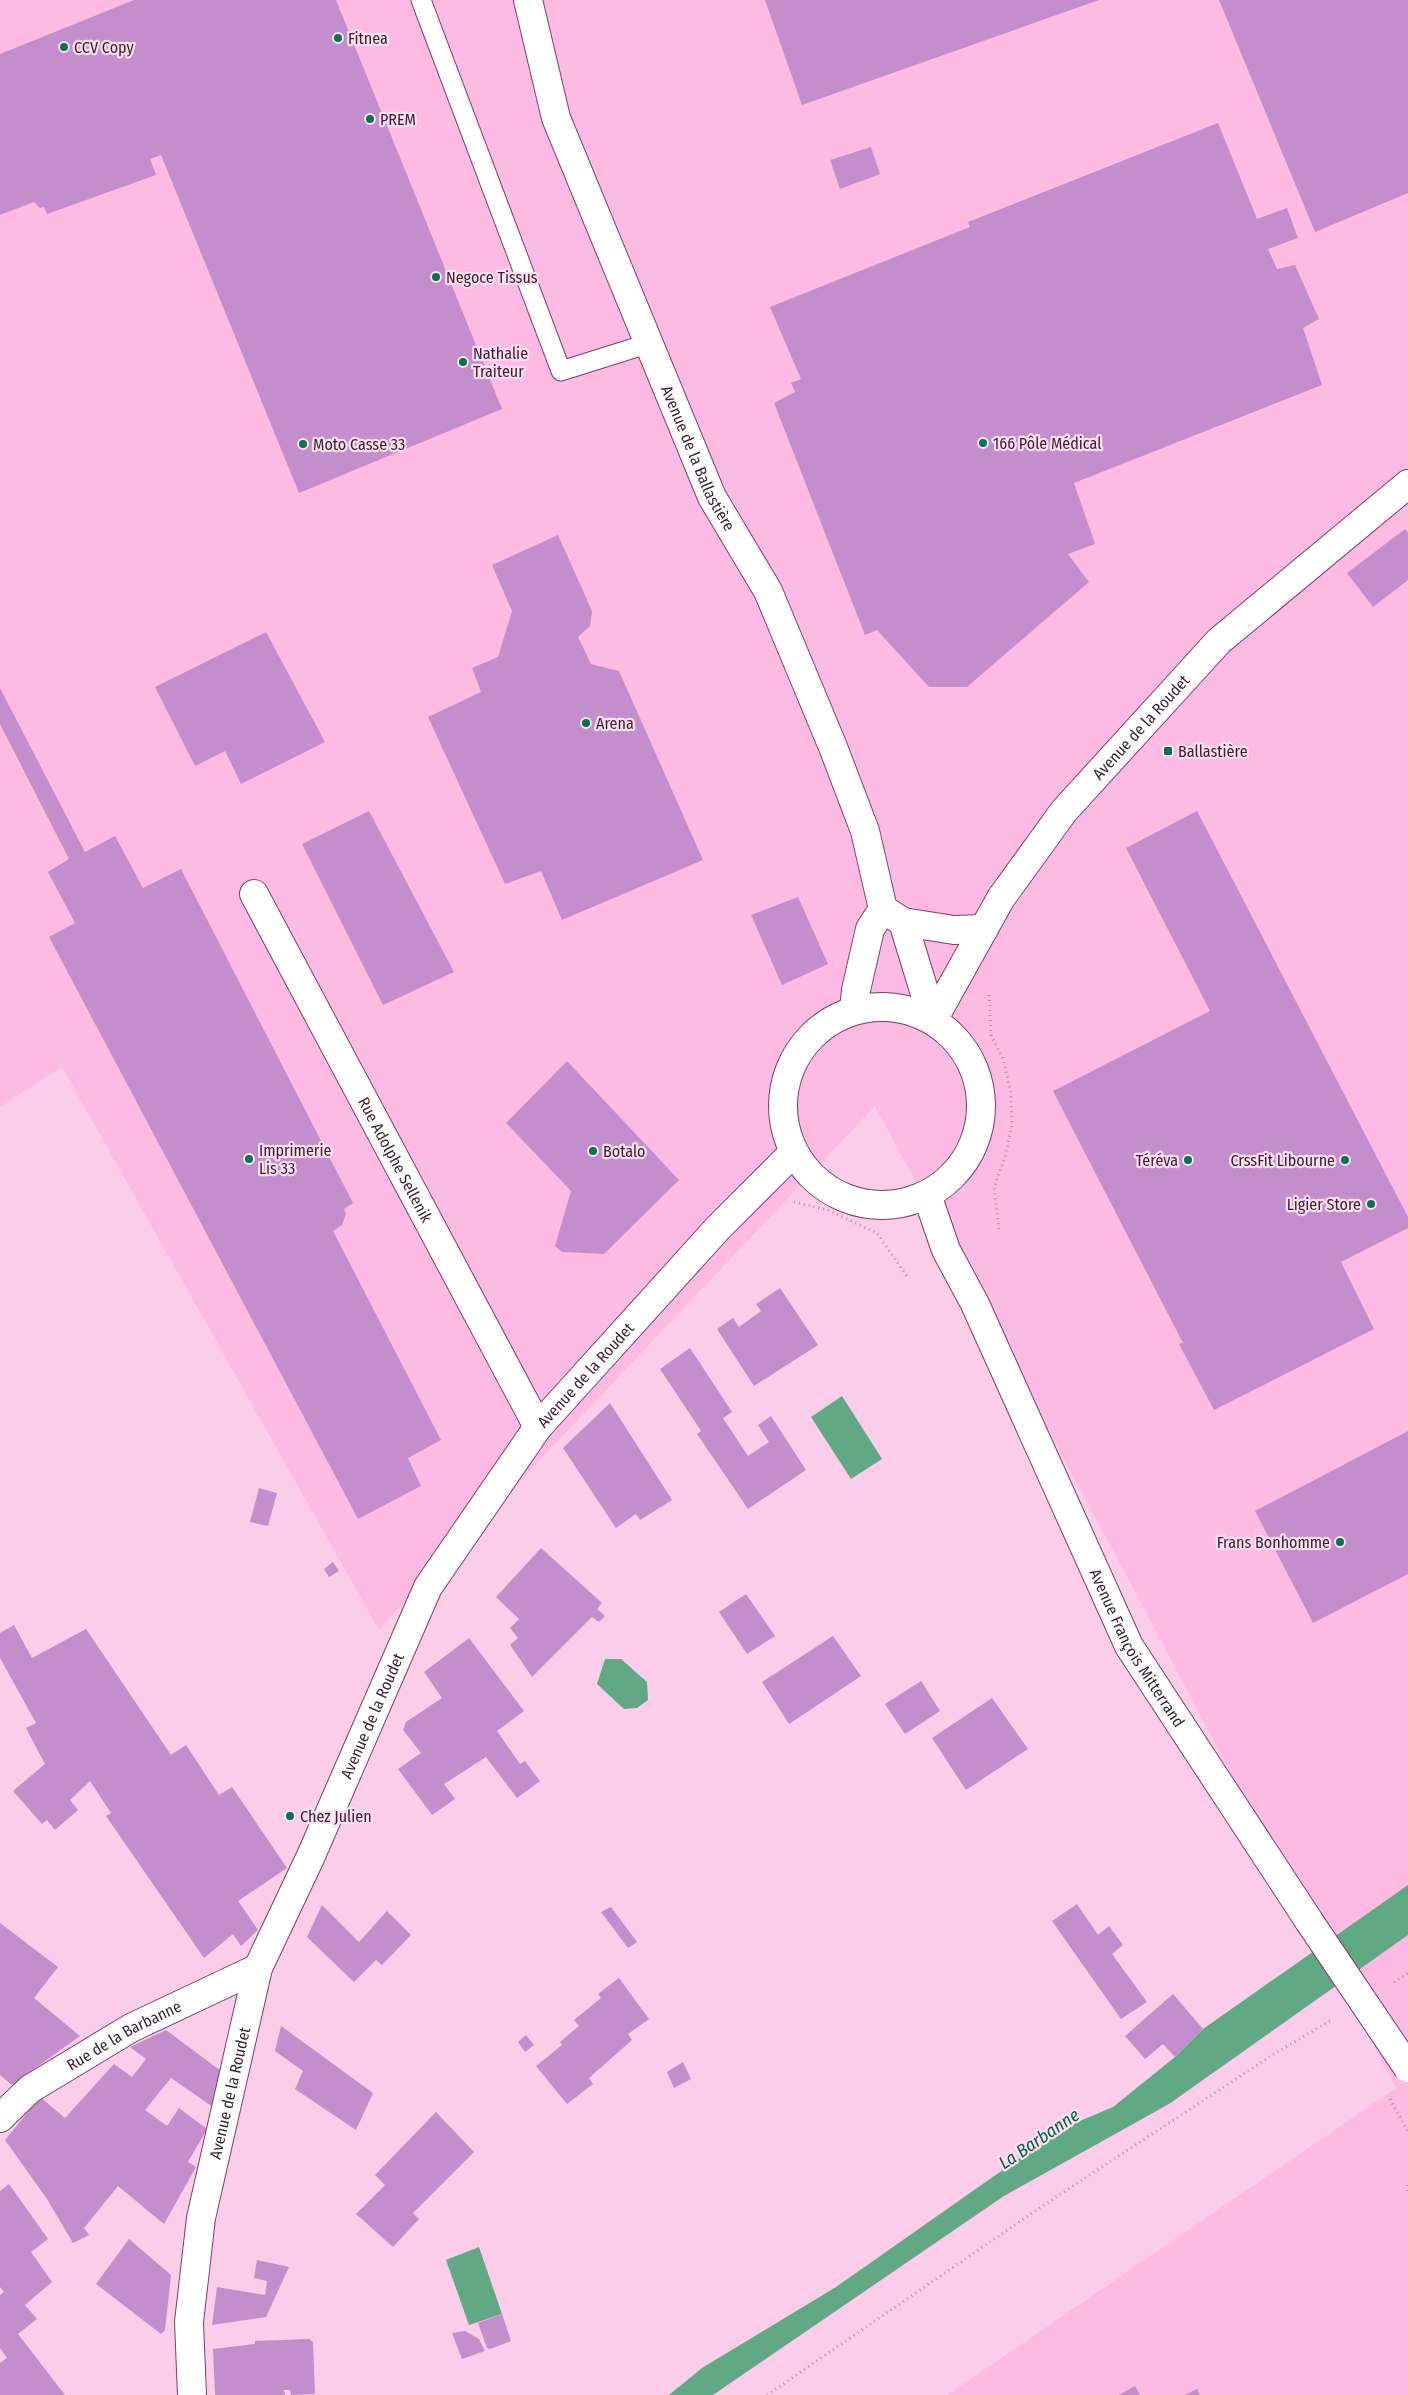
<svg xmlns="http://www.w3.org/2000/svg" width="1408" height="2395" viewBox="0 0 1408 2395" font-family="'Fira Sans Condensed',sans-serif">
	<rect width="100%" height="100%" fill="#fbcde9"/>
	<path fill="#fdbbe4" d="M0 0H1408V2395H947L1396 2088 1139 1599 875 1106 379 1630 62 1067 0 1107Z"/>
	<g fill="#61a885">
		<path d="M842 1396 882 1459 851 1479 811 1417Z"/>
		<path d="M605 1659H621L647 1682 648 1700 637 1708 624 1709 597 1684Z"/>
		<path d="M1408 1885V1935L1169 2104 1004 2196 713 2395H669L702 2368 836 2287 1061 2129 1113 2107 1175 2057 1203 2029Z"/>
		<path d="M479 2247 502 2314 469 2325 446 2260Z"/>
	</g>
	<g fill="#c38ecb">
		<path d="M134 0H336L502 409 299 493 161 155 150 159 156 175 47 214 44 207 40 208 34 202 0 215V54Z"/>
		<path d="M765 0H1099L802 105Z"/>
		<path d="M1219 0H1408V193L1315 232Z"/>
		<path d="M1218 123 1257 219 1287 208 1298 238 1268 249 1277 269 1295 265 1319 319 1303 328 1322 385 1074 483 1095 544 1068 554 1089 582 967 687H929L877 630 865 635 774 403 795 392 791 383 801 379 770 307 970 227 968 222Z"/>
		<path d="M871 147 880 174 840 189 830 160Z"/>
		<path d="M1405 529 1408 533V580L1373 607 1347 573Z"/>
		<path d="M558 535 592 611 590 626 578 637 591 664 619 671 703 860 562 920 541 871 505 884 428 717 481 692 472 668 498 657 512 611 492 565Z"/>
		<path d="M266 632 325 742 241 784 225 751 195 766 155 687Z"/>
		<path d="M0 688 85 852 115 836 143 888 181 869 353 1203 344 1209 346 1214 342 1225 333 1231 441 1440 408 1458 421 1486 358 1519 49 937 75 923 48 872 69 859 0 724Z"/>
		<path d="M369 811 454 972 383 1005 302 844Z"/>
		<path d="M1197 811 1408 1217V1228L1341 1262 1374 1329 1214 1410 1179 1344 1183 1343 1053 1091 1210 1011 1126 848Z"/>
		<path d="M798 897 828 964 782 985 751 915Z"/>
		<path d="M567 1061 679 1180 604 1254 562 1252 555 1246 571 1191 506 1123Z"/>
		<path d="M780 1288 818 1345 754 1386 717 1329 733 1318 739 1327 761 1311 756 1304Z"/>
		<path d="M690 1348 732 1412 723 1418 748 1456 769 1442 758 1425 771 1416 806 1470 748 1509 697 1434 701 1431 660 1369Z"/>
		<path d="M610 1403 672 1500 640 1520 636 1514 616 1528 563 1448Z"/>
		<path d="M1408 1431V1574L1313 1623 1255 1511Z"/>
		<path d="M259 1488 277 1493 268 1526 250 1522Z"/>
		<path d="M541 1548 602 1603 597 1609 605 1616 599 1622 592 1617 532 1677 510 1645 518 1638 510 1628 519 1619 496 1597Z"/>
		<path d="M333 1562 339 1571 329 1577 324 1569Z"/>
		<path d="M746 1594 775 1636 747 1654 719 1612Z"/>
		<path d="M14 1625 32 1658 86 1629 171 1755 186 1745 219 1795 232 1787 287 1868 238 1901 258 1930 241 1946 233 1934 204 1958 106 1816 111 1813 90 1781 70 1800 78 1810 55 1830 47 1820 42 1824 13 1791 45 1764 26 1728 36 1723 0 1658V1633Z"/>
		<path d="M833 1636 861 1676 789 1724 762 1682Z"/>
		<path d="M469 1638 524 1711 497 1731 520 1764 525 1761 540 1781 517 1798 486 1757 444 1784 455 1799 432 1815 398 1769 421 1753 403 1730 406 1722 442 1698 424 1672Z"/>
		<path d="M921 1681 940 1711 905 1734 885 1704Z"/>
		<path d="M992 1698 1028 1749 966 1790 932 1738Z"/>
		<path d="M1077 1904 1098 1935 1109 1926 1123 1945 1112 1954 1147 2002 1121 2019 1052 1921Z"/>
		<path d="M322 1905 359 1942 387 1911 411 1935 382 1965 376 1960 354 1982 307 1937Z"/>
		<path d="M611 1907 637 1942 628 1948 601 1912Z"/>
		<path d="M0 1923 58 1967 34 1998 80 2036 12 2085 0 2075Z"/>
		<path d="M619 1978 649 2019 628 2034 632 2040 589 2078 593 2084 567 2104 536 2066 562 2045 560 2042 579 2026 574 2020 601 1998 598 1994Z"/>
		<path d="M1173 1994 1203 2029 1175 2057 1163 2044 1145 2059 1125 2036Z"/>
		<path d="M281 2026 373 2093 356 2130 295 2089 303 2071 275 2051Z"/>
		<path d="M166 2030 221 2071 213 2107 171 2078 145 2110 167 2126 179 2108 207 2129 188 2162 196 2167 164 2224 118 2186 84 2228 89 2235 73 2243 47 2199 5 2140 40 2097 65 2118 114 2064 132 2077 146 2059 130 2047Z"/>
		<path d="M526 2035 534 2045 525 2052 518 2042Z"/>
		<path d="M683 2062 691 2079 674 2088 667 2072Z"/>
		<path d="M436 2112 474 2152 413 2213 419 2219 393 2247 356 2214 385 2185 375 2175Z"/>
		<path d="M9 2184 48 2239 31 2252 52 2282 25 2305 37 2319 18 2334 65 2395H0V2363L7 2358 0 2348V2295L4 2292 0 2287V2191Z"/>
		<path d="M129 2239 171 2275 165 2330 161 2334 96 2284Z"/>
		<path d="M257 2260 289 2267 266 2317 212 2325 217 2287 265 2295 267 2281 254 2278Z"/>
		<path d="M502 2314 511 2341 490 2349 487 2348 478 2323Z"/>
		<path d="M465 2331 479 2339 485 2351 462 2359 452 2333Z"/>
		<path d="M309 2339 313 2342 315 2394 291 2395 290 2390H284L285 2395H215L213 2349 255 2344V2341Z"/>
		<path d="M1135 2386 1140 2395H1119Z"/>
		<path d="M1197 2389 1200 2395H1185Z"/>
	</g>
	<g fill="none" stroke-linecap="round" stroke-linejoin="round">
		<defs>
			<path id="service" d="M421 0 561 371 650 343"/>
			<g id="minor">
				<path id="s1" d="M254 894 538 1427"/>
				<path id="s2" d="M0 2118 30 2089 131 2028 258 1968"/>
				<path id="s3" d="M192 2395 189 2322 201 2218 258 1968 310 1858 428 1587 538 1427 718 1228 794 1152"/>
			</g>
			<g id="tertiary">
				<path d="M903 922 954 930 984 929"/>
				<path id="s4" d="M933 1020 1001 898 1064 811 1219 641 1408 484"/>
			</g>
			<g id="secondary">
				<path id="s5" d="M528 0 556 118 712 497 768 591 833 747 865 831 883 909 903 922 933 1020"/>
				<circle cx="882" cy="1106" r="99"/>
				<path d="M854 1010 856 990 870 929 883 909"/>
				<path id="s6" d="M927 1195 946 1250 975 1304 1129 1646 1309 1921"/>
			</g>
		</defs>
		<use href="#service" stroke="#7e3d68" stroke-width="21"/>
		<use href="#minor" stroke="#7e3d68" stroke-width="30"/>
		<use href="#tertiary" stroke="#7e3d68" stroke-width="30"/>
		<use href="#secondary" stroke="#7e3d68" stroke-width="30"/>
		<g stroke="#b58da6" stroke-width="3" stroke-dasharray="1 4" stroke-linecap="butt">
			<path d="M989 995 991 1035 1003 1059 1011 1093 1012 1124 1005 1157 994 1187 999 1230"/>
			<path d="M794 1202 828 1210 877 1233 908 1278"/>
			<path d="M1394 1982 1408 1973"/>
			<path d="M1390 2099 1408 2132"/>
			<path d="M1408 2185V2194"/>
			<path d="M767 2395 1038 2209 1274 2054 1333 2019"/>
		</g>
		<use href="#service" stroke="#fff" stroke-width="19"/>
		<use href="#minor" stroke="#fff" stroke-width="28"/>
		<use href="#tertiary" stroke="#fff" stroke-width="28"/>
		<use href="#secondary" stroke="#fff" stroke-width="28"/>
		<defs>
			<path id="secondary-bridge" d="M1309 1921 1408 2068"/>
		</defs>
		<use href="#secondary-bridge" stroke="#7e3d68" stroke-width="30" stroke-linecap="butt"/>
		<use href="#secondary-bridge" stroke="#fff" stroke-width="28"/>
	</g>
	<g fill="#04744e" stroke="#fedff2" stroke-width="2">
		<circle cx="338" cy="38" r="5"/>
		<circle cx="64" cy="47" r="5"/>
		<circle cx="370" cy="119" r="5"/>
		<circle cx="436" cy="277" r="5"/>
		<circle cx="463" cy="362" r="5"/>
		<circle cx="983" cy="443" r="5"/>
		<circle cx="303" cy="444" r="5"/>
		<circle cx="586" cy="723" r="5"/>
		<rect x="1163" y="746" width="10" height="10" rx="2.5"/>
		<circle cx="593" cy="1151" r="5"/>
		<circle cx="249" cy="1159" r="5"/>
		<circle cx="1188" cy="1160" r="5"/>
		<circle cx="1345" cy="1160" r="5"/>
		<circle cx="1371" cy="1204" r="5"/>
		<circle cx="1340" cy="1542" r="5"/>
		<circle cx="290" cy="1816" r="5"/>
	</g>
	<g text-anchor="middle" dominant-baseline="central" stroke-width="4.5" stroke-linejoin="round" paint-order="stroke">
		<g font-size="16" fill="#3a1e30" stroke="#fedff2" text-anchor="start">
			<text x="348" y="38">Fitnea</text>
			<text x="74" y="47">CCV Copy</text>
			<text x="380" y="119">PREM</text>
			<text x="446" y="277">Negoce Tissus</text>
			<text x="473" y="353">Nathalie<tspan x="473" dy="18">Traiteur</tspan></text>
			<text x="993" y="443">166 Pôle Médical</text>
			<text x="313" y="444">Moto Casse 33</text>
			<text x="596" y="723">Arena</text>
			<text x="1178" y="751">Ballastière</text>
			<text x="259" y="1150">Imprimerie<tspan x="259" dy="18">Lis 33</tspan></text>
			<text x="603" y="1151">Botalo</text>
			<text x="1178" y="1160" text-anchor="end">Téréva</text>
			<text x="1335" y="1160" text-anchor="end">CrssFit Libourne</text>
			<text x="1361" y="1204" text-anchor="end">Ligier Store</text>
			<text x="1330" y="1542" text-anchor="end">Frans Bonhomme</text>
			<text x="300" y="1816">Chez Julien</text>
		</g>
		<g font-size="16" fill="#3a1e30" stroke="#fedff2">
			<text stroke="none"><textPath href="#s5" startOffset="490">Avenue de la Ballastière</textPath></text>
			<text stroke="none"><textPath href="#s4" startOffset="361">Avenue de la Roudet</textPath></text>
			<text stroke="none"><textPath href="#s1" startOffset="301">Rue Adolphe Sellenik</textPath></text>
			<text stroke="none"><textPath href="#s3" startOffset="1116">Avenue de la Roudet</textPath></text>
			<text stroke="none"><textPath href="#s6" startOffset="500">Avenue François Mitterrand</textPath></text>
			<text stroke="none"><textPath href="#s3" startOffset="711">Avenue de la Roudet</textPath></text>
			<text stroke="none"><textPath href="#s2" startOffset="150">Rue de la Barbanne</textPath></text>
			<text stroke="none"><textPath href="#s3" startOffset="306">Avenue de la Roudet</textPath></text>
		</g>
		<g font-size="18" font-style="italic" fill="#016140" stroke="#fedff2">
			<text transform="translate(1039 2139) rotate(-34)">La Barbanne</text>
		</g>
	</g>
</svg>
